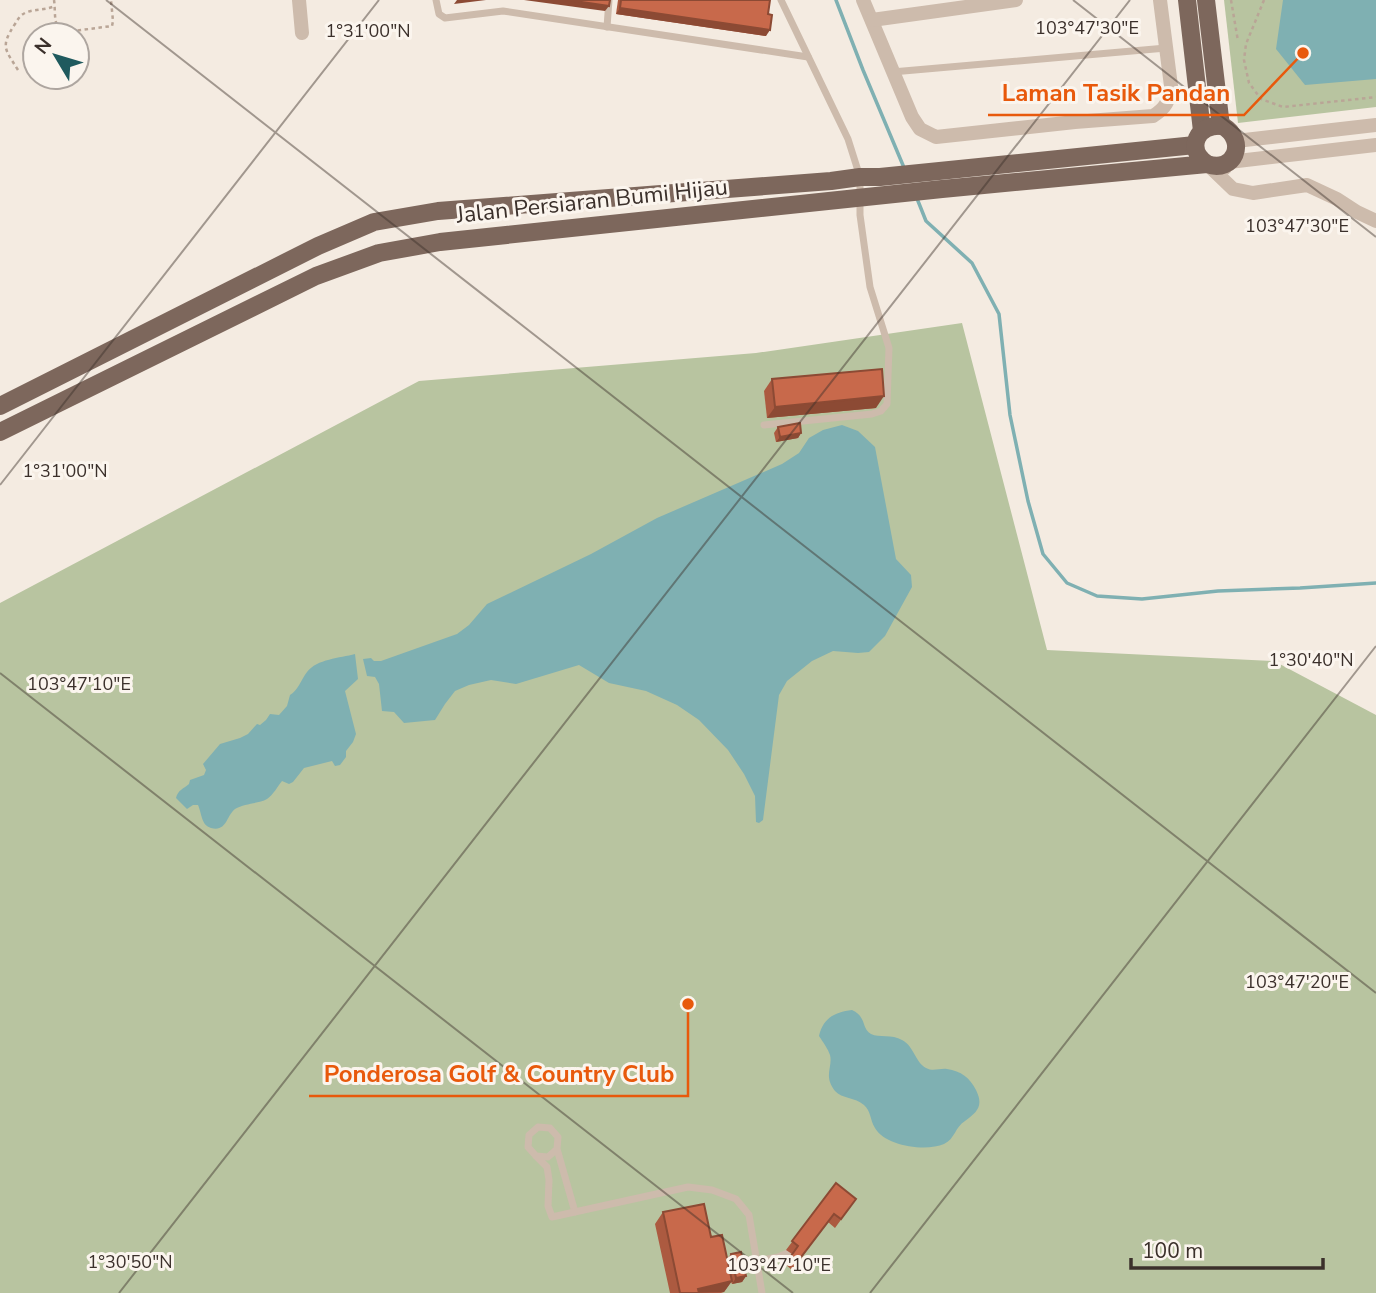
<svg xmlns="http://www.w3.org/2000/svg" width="1376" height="1293" viewBox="0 0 1376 1293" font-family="'Nunito Sans',sans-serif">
	<rect width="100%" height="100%" fill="#f4ebe1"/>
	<g fill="#b8c4a0">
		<path d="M1224 0H1376V107L1238 123Z"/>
		<path d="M962 323 1047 650 1274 661 1376 715V1293H0V603L419 381 756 353Z"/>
	</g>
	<g fill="#7fb0b2">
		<path d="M1283 0H1376V79L1305 85 1276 49Z"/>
		<path d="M842 425 858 431 875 447 896 559 911 575 912 587 885 636 869 652 858 653 833 651 812 661 787 681 779 695 763 820 759 823 756 822 755 796 744 774 728 750 699 720 677 705 646 691 609 683 579 665 516 684 491 680 469 685 455 691 445 704 435 720 404 723 394 712 382 711 379 684 375 677 367 676 363 659 371 658 374 661H381L457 634 469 625 487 604 591 554 657 518 782 464 799 453 809 438 823 430Z"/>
		<path d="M355 654 358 679 345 691 356 734 353 742 346 751V757L340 765 335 766 332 761 304 768 293 782 289 784 282 781C278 786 273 795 267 799 258 804 245 803 235 809 226 816 227 832 211 828 201 825 202 814 198 805H193L187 809 176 798C178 790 183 789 189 784L190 780 204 775 206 770 203 764 220 744 240 738 248 734 257 724 260 725 266 720 270 714 279 715 287 706 290 695C298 690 301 680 307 672 317 659 340 658 355 654Z"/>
		<path d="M852 1010C867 1017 861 1028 871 1034 879 1038 892 1034 902 1040 914 1046 915 1062 926 1068 933 1072 940 1068 947 1069 961 1071 970 1078 976 1090 984 1106 977 1112 965 1121 955 1127 955 1139 944 1144 926 1152 885 1146 875 1128 870 1120 871 1111 864 1105 855 1097 842 1099 835 1091 823 1076 833 1067 830 1055 828 1049 823 1042 819 1036 823 1018 835 1012 852 1010Z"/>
	</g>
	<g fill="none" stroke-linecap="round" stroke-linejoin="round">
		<g stroke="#7fb0b2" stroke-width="3.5">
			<path d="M836 0 863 70 905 170"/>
			<path d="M916 196 926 221 972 263 999 314 1010 415 1028 501 1043 554 1067 583 1097 596 1142 599 1218 591 1300 588 1376 583"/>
		</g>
		<g stroke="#b9a596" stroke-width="2.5" stroke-dasharray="3.5 3.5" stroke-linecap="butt">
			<path d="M54 0C56 12 52 30 66 32L112 26 113 21 111 0"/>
			<path d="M1231 0 1238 41"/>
			<path d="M1264 0 1246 44 1244 60 1249 83 1261 99 1283 107 1376 97"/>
			<path d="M18 70C5 49 0 47 15 24 18 19 20 15 27 12 36 9 46 10 55 6"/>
		</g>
		<g stroke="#cdbbac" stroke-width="7">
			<path d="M436 0 439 14 445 18 503 11 808 57"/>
			<path d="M607 27 609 0"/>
			<path d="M892 72 1166 48"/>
			<path d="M764 425 872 414 881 411 887 404 889 348 870 287 860 215V177L848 139 781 0"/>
			<path d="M557 1149 548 1157 536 1156 528 1147 529 1135 538 1127 550 1128 558 1137 557 1149 575 1212"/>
			<path d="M536 1156 547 1167 549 1180 548 1206 552 1217 688 1187 712 1190 736 1199 749 1215 762 1293"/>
			<path d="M757 1261 778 1257 790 1252"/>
		</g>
		<g stroke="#cdbbac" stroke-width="14">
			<path d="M299 0 302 33"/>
			<path d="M863 0 912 117 920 129 936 137 1075 122 1153 116C1166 108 1169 101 1171 86L1160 0"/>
			<path d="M872 20 1016 0"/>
			<path d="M1236 141 1376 125"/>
			<path d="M1207 164 1233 189 1253 193 1307 185 1337 199 1357 212 1376 221"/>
			<path d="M1225 168 1226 164 1229 162 1376 145"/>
		</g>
		<g stroke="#7d675c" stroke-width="18">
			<path d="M1187 0 1202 131"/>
			<path d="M1206 0 1221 126"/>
			<path d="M0 406 318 246 374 222 438 211 831 181 860 177H880L1195 145"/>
			<path d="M0 432 316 276 379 253 440 242 942 189 1207 164C1234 174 1248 141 1223 126 1197 123 1185 149 1207 164"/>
		</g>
	</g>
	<g fill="#ac5a40">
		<path d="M618 0H770L766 36 616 14Z"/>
		<path d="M772 379 876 408 767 418 764 391Z"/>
		<path d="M778 427 801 433 798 438 776 442 774 433Z"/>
		<path d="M836 1183 856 1199 835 1228 828 1222 792 1270 785 1264 792 1254 786 1250Z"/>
		<path d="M663 1212 711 1237 727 1259 731 1254 746 1276 742 1282 732 1284 731 1282 724 1292 721 1293H670L655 1224Z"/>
	</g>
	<g fill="#8c4a34">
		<path d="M457 0H486L454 4Z"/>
		<path d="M524 0H568L609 6 605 11Z"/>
		<path d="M620 8 770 30 766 36 616 14Z"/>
		<path d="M884 396 876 408 767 418 775 407Z"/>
		<path d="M801 433 798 438 776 442 780 437Z"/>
		<path d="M746 1276 742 1282 732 1284 736 1278Z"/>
		<path d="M732 1281 724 1292 695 1293 698 1289Z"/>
	</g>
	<g fill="#c8694b" stroke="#8c4a34" stroke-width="2">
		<path d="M568 0H610L609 6Z"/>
		<path d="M621 0H770L768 14 772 15 770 30 620 8Z"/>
		<path d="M882 369 884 396 775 407 772 379Z"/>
		<path d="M800 423 801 433 780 437 778 427Z"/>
		<path d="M836 1183 856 1199 841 1219 834 1214 798 1261 791 1256 798 1246 792 1241Z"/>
		<path d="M704 1204 711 1237 722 1235 732 1281 698 1289 699 1293H680L663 1212Z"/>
		<path d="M741 1252 746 1276 736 1278 731 1254Z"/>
	</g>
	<path fill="none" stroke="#3b302b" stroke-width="2" stroke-opacity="0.45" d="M106 0 1376 993M1073 0 1376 237M0 485 379 0M0 673 793 1293M119 1293 1130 0M870 1293 1376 646"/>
	<g text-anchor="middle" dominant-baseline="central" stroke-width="6" stroke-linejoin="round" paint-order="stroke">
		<g font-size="23" fill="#3b302b" stroke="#fbf5ee">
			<text transform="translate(592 201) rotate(-6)">Jalan Persiaran Bumi Hijau</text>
		</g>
	</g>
	<g font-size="18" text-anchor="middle" fill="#3b302b" stroke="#fbf5ee" stroke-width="6" stroke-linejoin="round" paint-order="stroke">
		<text x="1087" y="34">103°47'30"E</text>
		<text x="368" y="37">1°31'00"N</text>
		<text x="1297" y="232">103°47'30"E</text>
		<text x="65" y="477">1°31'00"N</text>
		<text x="1311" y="666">1°30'40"N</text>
		<text x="79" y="690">103°47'10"E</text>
		<text x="1297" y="988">103°47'20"E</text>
		<text x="130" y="1268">1°30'50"N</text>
		<text x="779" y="1271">103°47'10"E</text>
	</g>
	<path fill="none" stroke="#e8590c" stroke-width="2.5" d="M1303 53L1244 115H988M688 1004L688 1096H309"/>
	<g fill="#e8590c" stroke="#fbf5ee" stroke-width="2.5">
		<circle cx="1303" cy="53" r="7"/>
		<circle cx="688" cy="1004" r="7"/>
	</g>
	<g font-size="24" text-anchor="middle" font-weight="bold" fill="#e8590c" stroke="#fbf5ee" stroke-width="6" stroke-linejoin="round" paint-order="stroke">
		<text x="1116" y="101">Laman Tasik Pandan</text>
		<text x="499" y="1082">Ponderosa Golf &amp; Country Club</text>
	</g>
	<g transform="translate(56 56) rotate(308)"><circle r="33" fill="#fbf5ee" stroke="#aea6a0" stroke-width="2"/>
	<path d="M0-5L12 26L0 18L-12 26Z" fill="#1f5a5e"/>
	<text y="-10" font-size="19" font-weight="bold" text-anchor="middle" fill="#3b302b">N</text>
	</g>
	<path d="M1131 1258v10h192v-10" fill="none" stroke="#3b302b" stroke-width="3.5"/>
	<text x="1142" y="1258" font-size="21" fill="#3b302b" stroke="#fbf5ee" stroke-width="5" paint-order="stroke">100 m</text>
</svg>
